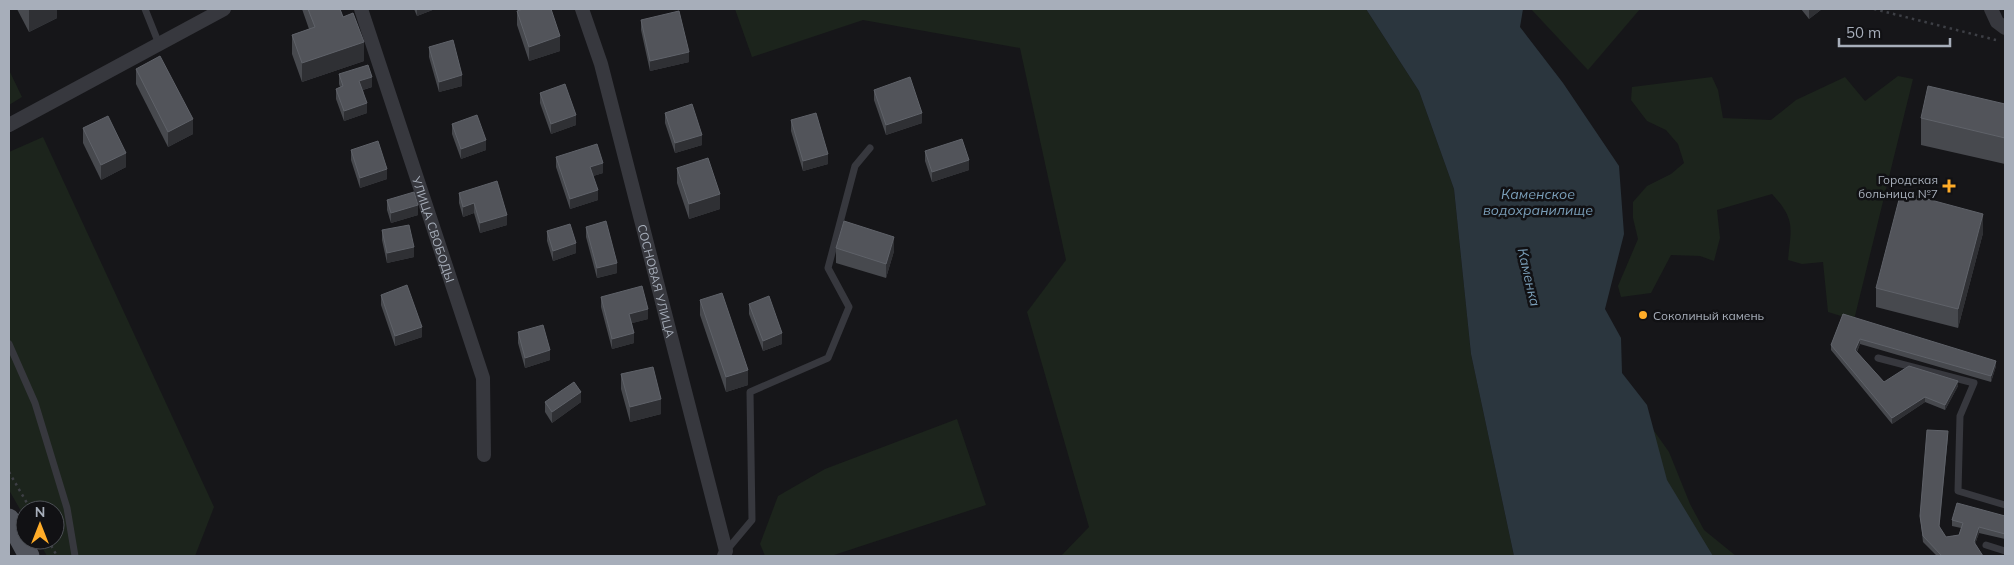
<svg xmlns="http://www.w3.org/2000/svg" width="2014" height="565" viewBox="0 0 2014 565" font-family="Mulish,sans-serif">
	<rect width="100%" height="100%" fill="#161619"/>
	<g fill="#1c241c">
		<path d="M735 9H1366L1419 91 1454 189 1471 354 1514 556H1061L1089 527 1027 312 1066 260 1020 48 863 20 752 57Z"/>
		<path d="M1531 9H1640L1588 70Z"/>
		<path d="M9 70 22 97 9 105Z"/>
		<path d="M1898 76 1913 79 1854 320 1828 312 1823 262 1802 264 1788 260C1791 228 1796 220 1772 194L1717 210 1720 238 1714 261 1700 256 1671 255 1651 293 1621 297 1618 286 1638 239 1633 218V202L1647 186 1671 174 1684 163 1678 144 1666 130 1647 121 1631 100 1632 87 1712 77 1718 90 1723 118 1771 120 1796 100 1845 77 1865 101Z"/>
		<path d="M43 137 214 507 195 556H47L38 540H55V510H25V518L9 490V152Z"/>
		<path d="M1642 414 1669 452 1690 504 1704 530 1736 556H1703L1667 498Z"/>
		<path d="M957 419 986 505 831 556H765L760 544 778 496 825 469Z"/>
	</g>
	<path fill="#2b363e" d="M1366 9H1523L1520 27 1563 83 1619 166 1624 234 1605 309 1621 338 1622 373 1647 405 1667 480 1713 556H1514L1471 354 1454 189 1419 91Z"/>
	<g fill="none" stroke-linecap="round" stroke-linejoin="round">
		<g stroke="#3d3f45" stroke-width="2.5" stroke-dasharray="2.5 4" stroke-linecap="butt">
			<path d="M1874 9 1996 40"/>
			<path d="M9 472 31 510"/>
			<path d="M48 540 57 556"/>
		</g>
		<g stroke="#37383e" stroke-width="7">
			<path d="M145 9 159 44"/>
			<path d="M9 344 35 403 67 508 75 556"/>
			<path d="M1878 358 1974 383 1960 416 1958 491 2005 505"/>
			<path d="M1986 545 2005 551"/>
			<path d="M726 551 752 520 750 392 828 358 849 307 828 268 855 166 870 148"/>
		</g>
		<g stroke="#37383e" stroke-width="14">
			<path id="s1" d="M361 9 483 378 484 455"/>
			<path id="s2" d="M582 9 601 64 726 551 724 556"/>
			<path d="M1991 9 1997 22 2005 28"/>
			<path d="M9 125 224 9"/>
		</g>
		<path stroke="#52555d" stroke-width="21" d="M9 519 29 556"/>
	</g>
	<g fill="#47494e">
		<path d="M17 9H57V18L29 32Z"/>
		<path d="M302 9H340L343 17 364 61 302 82 292 54V35L309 29Z"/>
		<path d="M414 9H435L417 16Z"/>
		<path d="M1801 9H1822L1809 19Z"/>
		<path d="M517 11 560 51 529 61 517 25Z"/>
		<path d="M641 20 689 62 650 71 641 30Z"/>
		<path d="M429 47 462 86 439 92 429 57Z"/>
		<path d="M136 69 193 134 168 147 136 84Z"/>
		<path d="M339 74 372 87 363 90 367 113 344 121 336 99V89L340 87 339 84Z"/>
		<path d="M874 90 922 123 886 135 874 100Z"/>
		<path d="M540 93 576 125 551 134 540 103Z"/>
		<path d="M2005 104V164L1921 145V118Z"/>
		<path d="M665 113 702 145 675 153 665 123Z"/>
		<path d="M791 120 828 164 803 171 791 131Z"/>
		<path d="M452 124 486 150 461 159 452 134Z"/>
		<path d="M83 128 126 167 101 180 83 143Z"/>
		<path d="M351 150 387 179 360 188 351 160Z"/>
		<path d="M925 151 969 170 932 182 925 161Z"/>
		<path d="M556 157 603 173 593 176 598 200 570 209 556 167Z"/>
		<path d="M677 168 720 209 689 219 677 183Z"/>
		<path d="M459 193 507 225 480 233 474 213 463 217 459 203Z"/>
		<path d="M387 200 418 215 391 223 387 210Z"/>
		<path d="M586 227 617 273 597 278 586 237Z"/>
		<path d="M382 230 414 257 387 263 382 240Z"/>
		<path d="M547 231 576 253 553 261 547 241Z"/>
		<path d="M1983 233 1958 328 1876 307V288Z"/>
		<path d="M836 248 894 251 886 278 836 263Z"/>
		<path d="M381 295 422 337 395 346 381 305Z"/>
		<path d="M601 297 648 319 632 323 634 343 612 349 601 307Z"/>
		<path d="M700 300 748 385 726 392 700 315Z"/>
		<path d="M749 304 782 344 763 351 749 314Z"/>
		<path d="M1843 314 1996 366 1991 382 1860 344 1857 352 1884 382 1958 386 1945 410 1925 402 1892 424 1831 350V345Z"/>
		<path d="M518 332 550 360 525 368 518 343Z"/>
		<path d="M621 374 661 414 630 422 621 389Z"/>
		<path d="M545 402H581L552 423 545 412Z"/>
		<path d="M1948 436 1939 527 1946 537 1959 535 1961 528 1952 526V520L2005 516V539L1979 533 1975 544 1983 556H1937L1923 542 1920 516Z"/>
	</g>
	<g fill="#2f3034">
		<path d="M29 9H57V18L29 32Z"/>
		<path d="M417 9H435L417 16Z"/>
		<path d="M1809 9H1822L1809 19Z"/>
		<path d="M560 36V51L529 61V47Z"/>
		<path d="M364 42V61L302 82V63Z"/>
		<path d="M689 52V62L650 71V61Z"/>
		<path d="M462 75V86L439 92V82Z"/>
		<path d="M372 77V87L359 91V81Z"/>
		<path d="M367 103V113L344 121V111Z"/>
		<path d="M922 113V123L886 135V125Z"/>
		<path d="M576 115V125L551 134V124Z"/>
		<path d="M193 119V134L168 147V132Z"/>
		<path d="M702 135V145L675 153V143Z"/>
		<path d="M486 140V150L461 159V149Z"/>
		<path d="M126 153V167L101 180V165Z"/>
		<path d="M828 154V164L803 171V161Z"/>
		<path d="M969 160V170L932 182V172Z"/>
		<path d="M603 163V173L590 177V167Z"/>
		<path d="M387 169V179L360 188V178Z"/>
		<path d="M598 190V200L570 209V199Z"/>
		<path d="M720 194V209L689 219V204Z"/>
		<path d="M474 203V213L463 217V207Z"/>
		<path d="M418 205V215L391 223V213Z"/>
		<path d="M1983 214V233L1958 328V309Z"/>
		<path d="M507 215V225L480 233V223Z"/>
		<path d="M894 237V251L886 278V264Z"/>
		<path d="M576 243V253L553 261V251Z"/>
		<path d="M414 247V257L387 263V253Z"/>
		<path d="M617 263V273L597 278V268Z"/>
		<path d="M648 309V319L629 324V314Z"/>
		<path d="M422 327V337L395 346V336Z"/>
		<path d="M634 333V343L612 349V339Z"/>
		<path d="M782 333V344L763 351V341Z"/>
		<path d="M1860 339V344L1855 355V350Z"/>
		<path d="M550 350V360L525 368V358Z"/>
		<path d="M1996 361V366L1991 382V376Z"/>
		<path d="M748 370V385L726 392V377Z"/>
		<path d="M1958 381V386L1945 410V405Z"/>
		<path d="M581 392V402L552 423V412Z"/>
		<path d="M1925 397V402L1892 424V418Z"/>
		<path d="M661 399V414L630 422V407Z"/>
		<path d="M1948 431V436L1939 532V526Z"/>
		<path d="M1979 527V533L1974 547V542Z"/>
	</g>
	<g fill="#52545a" stroke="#5f6269">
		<path d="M308 9H340L343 17 353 13 364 42 302 63 292 35 315 27Z"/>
		<path d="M523 9H551L560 36 529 47 517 11Z"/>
		<path d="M679 11 689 52 650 61 641 20Z"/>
		<path d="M453 40 462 75 439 82 429 47Z"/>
		<path d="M160 56 193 119 168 132 136 69Z"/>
		<path d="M368 65 372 77 359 81 367 103 344 111 336 89 343 86 339 74Z"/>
		<path d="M910 77 922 113 886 125 874 90Z"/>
		<path d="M565 84 576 115 551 124 540 93Z"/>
		<path d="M1928 86 2005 104V138L1921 118Z"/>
		<path d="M692 104 702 135 675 143 665 113Z"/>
		<path d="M816 113 828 154 803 161 791 120Z"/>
		<path d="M477 115 486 140 461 149 452 124Z"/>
		<path d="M108 116 126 153 101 165 83 128Z"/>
		<path d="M962 139 969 160 932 172 925 151Z"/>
		<path d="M378 141 387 169 360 178 351 150Z"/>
		<path d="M597 144 603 163 590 167 598 190 570 199 556 157Z"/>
		<path d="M708 158 720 194 689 204 677 168Z"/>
		<path d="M497 181 507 215 480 223 474 203 463 207 459 193Z"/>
		<path d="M414 192 418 205 391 213 387 200Z"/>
		<path d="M1901 192 1983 214 1958 309 1876 288Z"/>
		<path d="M606 221 617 263 597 268 586 227Z"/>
		<path d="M844 221 894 237 886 264 836 248Z"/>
		<path d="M570 224 576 243 553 251 547 231Z"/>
		<path d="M409 225 414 247 387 253 382 230Z"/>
		<path d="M407 285 422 327 395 336 381 295Z"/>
		<path d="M642 286 648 309 629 314 634 333 612 339 601 297Z"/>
		<path d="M722 293 748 370 726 377 700 300Z"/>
		<path d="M769 296 782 333 763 341 749 304Z"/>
		<path d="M1843 314 1996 361 1991 376 1860 339 1855 350 1884 382 1909 366 1958 381 1945 405 1925 397 1892 418 1831 345Z"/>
		<path d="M543 325 550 350 525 358 518 332Z"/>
		<path d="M653 367 661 399 630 407 621 374Z"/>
		<path d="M574 382 581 392 552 412 545 402Z"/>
		<path d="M1927 430 1948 431 1939 526 1946 537 1959 535 1963 523 1952 520 1957 503 2005 516V534L1979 527 1974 542 1983 556H1942L1923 536 1920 516Z"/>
	</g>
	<g fill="#ffac28" stroke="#111114" stroke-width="2">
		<path d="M1946.5 178.5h5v5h5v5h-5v5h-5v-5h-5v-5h5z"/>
		<circle cx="1643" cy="315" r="5"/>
	</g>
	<g text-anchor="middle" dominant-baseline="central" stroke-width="5" stroke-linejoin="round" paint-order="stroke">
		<g font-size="12" fill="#a7aeba" stroke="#111114" text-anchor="end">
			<text x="1938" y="179">Городская<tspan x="1938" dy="14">больница №7</tspan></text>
			<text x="1653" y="315" text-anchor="start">Соколиный камень</text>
		</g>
		<g font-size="12" fill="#a7aeba" stroke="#111114">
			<text stroke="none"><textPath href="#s1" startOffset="232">УЛИЦА СВОБОДЫ</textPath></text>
			<text stroke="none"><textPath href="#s2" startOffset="282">СОСНОВАЯ УЛИЦА</textPath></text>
		</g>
		<g font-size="14" font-style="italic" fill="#7a9eb8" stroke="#111114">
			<text x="1538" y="194">Каменское<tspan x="1538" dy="16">водохранилище</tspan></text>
			<text transform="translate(1529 277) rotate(77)">Каменка</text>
		</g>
	</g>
	<rect width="2014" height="565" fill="none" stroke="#a7aeba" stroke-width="20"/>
	<g transform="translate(40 525)"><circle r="24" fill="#111114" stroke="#4d5056"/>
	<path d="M0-4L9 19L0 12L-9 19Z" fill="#ffac28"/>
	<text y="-8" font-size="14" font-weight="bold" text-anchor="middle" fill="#a7aeba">N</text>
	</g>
	<path d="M1839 38v8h111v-8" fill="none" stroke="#a7aeba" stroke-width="2.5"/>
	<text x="1846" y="38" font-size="15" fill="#a7aeba" stroke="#111114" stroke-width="4" paint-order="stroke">50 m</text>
</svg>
